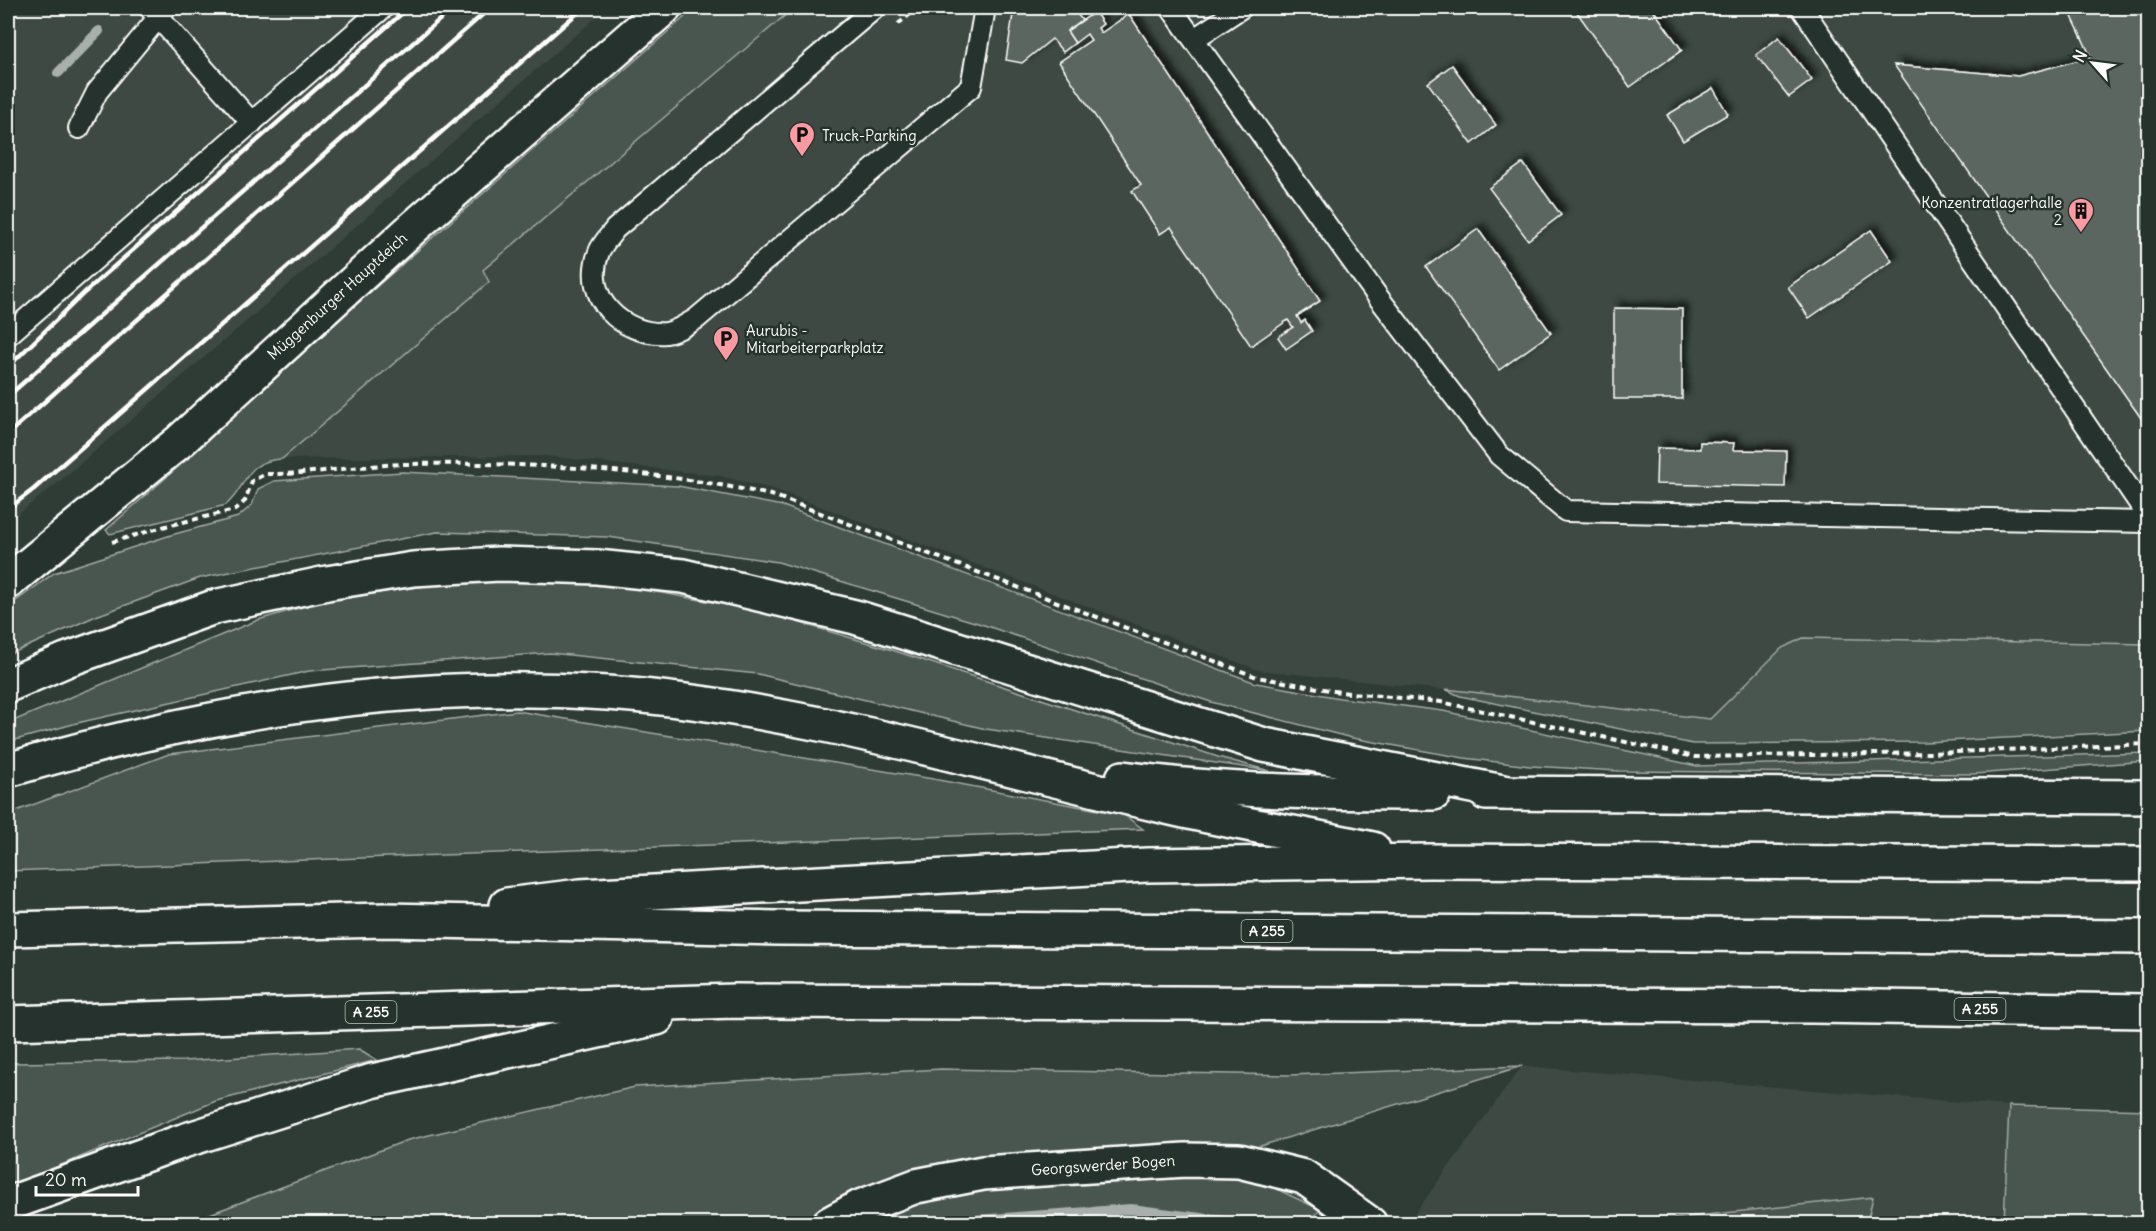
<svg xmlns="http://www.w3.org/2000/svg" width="2156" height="1231" viewBox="0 0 2156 1231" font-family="Delius,sans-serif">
	<defs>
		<filter id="shadow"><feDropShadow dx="5.5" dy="-5.5" stdDeviation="3" flood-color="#0009"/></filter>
	</defs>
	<rect width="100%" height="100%" fill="#2f3b35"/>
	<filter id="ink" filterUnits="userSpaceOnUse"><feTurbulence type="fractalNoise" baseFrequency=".0167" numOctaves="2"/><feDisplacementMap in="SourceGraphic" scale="12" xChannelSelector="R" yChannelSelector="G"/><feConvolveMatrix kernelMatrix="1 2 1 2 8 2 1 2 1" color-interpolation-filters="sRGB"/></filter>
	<g filter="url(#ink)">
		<g fill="#3c4842">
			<path d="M8 8H607L255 314 59 482 8 522Z"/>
			<path d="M794 8H2148V644L1803 638 1782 648 1710 719 1258 670 776 490 720 476 545 456 282 459 489 282 483 270Z"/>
			<path d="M1522 1066 2009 1106 2004 1223H1867L1872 1197 1631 1223 1407 1224Z"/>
		</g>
		<g fill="#4a544f" stroke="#a4aaa7" stroke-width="1.5">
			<path d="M695 8H794L483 270 489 282 282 459C243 461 249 485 226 505L110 534 106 530 201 447 287 365Z"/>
			<path d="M402 472 678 486 783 506 1256 683 1340 698 1443 711 1697 766 2148 753V761L1974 774 1619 771 1530 766 1464 758 1352 738 1211 702 981 624 778 562 608 537 437 532 240 570 200 578 96 616 8 655V607L54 573 171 535 238 517 252 505 258 489 274 481Z"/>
			<path d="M466 580 612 584 756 610 889 649 1218 757 1270 771 986 729 758 674 550 653 309 671 77 723 8 742V723L258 620 323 601Z"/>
			<path d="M1803 638 2148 644V731L1925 742 1693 744 1460 696 1445 689 1710 719 1782 648Z"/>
			<path d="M517 711 933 779 1124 815 1143 829 8 871V814L169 754Z"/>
			<path d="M359 1049 377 1060 216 1101 8 1187V1063L184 1061Z"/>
			<path d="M1522 1066 1215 1160 1321 1210 1304 1223 183 1224 408 1140 635 1087 941 1069 1289 1075Z"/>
			<path d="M2009 1106 2148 1110V1223H2004Z"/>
			<path d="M1873 1197 1867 1223H1631Z"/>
		</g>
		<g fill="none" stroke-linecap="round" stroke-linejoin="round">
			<g stroke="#a9afac" stroke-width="10">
				<path d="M58 73 99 31"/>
				<path d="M919 1224 1131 1209 1248 1224"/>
			</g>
		</g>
		<g fill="#5b6661" stroke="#fff" stroke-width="1.5" filter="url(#shadow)">
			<path d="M1014 8H1083L1076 13 1082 20 1067 31 1075 43 1063 52 1052 39 1022 63 1006 60Z"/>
			<path d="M1574 8H1652L1682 50 1630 87Z"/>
			<path d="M2068 8H2148V428L1894 65 2018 76 2091 57Z"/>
			<path d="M1095 12 1103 24 1098 28 1101 33 1129 14 1320 301 1297 316 1301 323 1305 320 1312 331 1286 349 1278 337 1293 327 1288 320 1251 346 1171 227 1160 234 1132 191 1141 185 1059 62 1091 40 1087 34 1075 43 1067 31Z"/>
			<path d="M1779 37 1812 80 1789 97 1756 55Z"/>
			<path d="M1452 65 1496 125 1472 144 1428 83Z"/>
			<path d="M1713 88 1728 114 1683 141 1667 115Z"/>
			<path d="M1523 163 1561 215 1528 240 1489 188Z"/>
			<path d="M1478 229 1551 333 1499 370 1426 267Z"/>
			<path d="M1871 230 1892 261 1809 318 1788 287Z"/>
			<path d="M1614 308 1682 309V399H1614Z"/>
			<path d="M1700 442 1734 443 1733 450 1786 451 1785 487 1656 484 1657 448 1700 449Z"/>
		</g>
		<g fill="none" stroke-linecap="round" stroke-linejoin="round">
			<defs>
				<g id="service">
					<path d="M150 8 252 123"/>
					<path d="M875 8 615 229C610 236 602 244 599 252 581 298 623 336 666 333 676 332 687 324 696 319L946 108 971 87 985 8"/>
					<path d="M1171 8 1378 297 1499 455 1566 511 2148 522"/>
					<path d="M1802 8 2148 516"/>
					<path d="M1194 39 1241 8"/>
					<path d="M79 128 97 92 166 8"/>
					<path d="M8 335 383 8"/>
				</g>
				<path id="minor" d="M829 1224 860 1207 916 1186 983 1173 1185 1160 1239 1161 1304 1177 1370 1224"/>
				<path id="tertiary" d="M8 582 180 441 414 227 664 8"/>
				<g id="motorway">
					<path d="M8 685 66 660 214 607 327 583 413 569 499 564 597 567 683 576 855 617 1264 745 1508 793"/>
					<path d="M8 770C203 712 402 679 607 693 792 706 973 762 1154 804 1226 822 1300 833 1373 849"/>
					<path d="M1123 778C1226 792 1330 793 1434 793"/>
					<path d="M1486 793 2148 797"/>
					<path d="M507 905 580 896 1147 865 1430 861 2148 864"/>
					<path d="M8 929 386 920 778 928 2148 937"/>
					<path d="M8 1023 735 1001 1812 1006 2148 1011"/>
					<path d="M8 1204 183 1141 372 1081 657 1018"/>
				</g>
			</defs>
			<use href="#service" stroke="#fff" stroke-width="24"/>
			<use href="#minor" stroke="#fff" stroke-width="38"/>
			<use href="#tertiary" stroke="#fff" stroke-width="38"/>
			<use href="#motorway" stroke="#fff" stroke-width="38"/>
			<g stroke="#fff" stroke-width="4" stroke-dasharray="6 4.5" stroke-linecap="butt">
				<path d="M898 24 918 8"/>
				<path d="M112 542 166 526 235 510 245 501 252 481 265 474C312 475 359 465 406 464 529 462 655 469 775 496L1257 677 1340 692 1441 702 1695 757 1932 753 2148 744"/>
			</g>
			<use href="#service" stroke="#26332d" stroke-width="20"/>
			<use href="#minor" stroke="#26332d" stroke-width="33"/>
			<use href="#tertiary" stroke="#26332d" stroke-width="33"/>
			<use href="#motorway" stroke="#26332d" stroke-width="33"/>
			<g stroke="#fff" stroke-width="4.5">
				<path d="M8 367 84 293 408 8"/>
				<path d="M8 396 453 8"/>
				<path d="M8 434 490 8"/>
				<path d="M8 509 34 489 583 8"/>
			</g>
		</g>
	</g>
	<defs>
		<symbol id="parking-pin" viewBox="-11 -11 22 30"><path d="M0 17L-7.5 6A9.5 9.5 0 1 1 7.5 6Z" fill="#ff9aa2" stroke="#26332d"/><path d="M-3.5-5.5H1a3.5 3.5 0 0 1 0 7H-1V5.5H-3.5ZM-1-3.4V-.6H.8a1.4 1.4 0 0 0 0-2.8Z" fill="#111"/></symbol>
		<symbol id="building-pin" viewBox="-11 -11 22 30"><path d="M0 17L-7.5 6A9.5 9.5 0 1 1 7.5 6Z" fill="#ff9aa2" stroke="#26332d"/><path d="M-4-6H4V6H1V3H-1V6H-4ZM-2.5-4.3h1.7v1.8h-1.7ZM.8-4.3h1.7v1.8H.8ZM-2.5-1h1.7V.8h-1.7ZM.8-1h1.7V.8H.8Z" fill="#111"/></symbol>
	</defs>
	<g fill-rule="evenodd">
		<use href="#parking-pin" x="787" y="120" width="30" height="40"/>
		<use href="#building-pin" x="2066" y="196" width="30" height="40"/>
		<use href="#parking-pin" x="711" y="324" width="30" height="40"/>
	</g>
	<g text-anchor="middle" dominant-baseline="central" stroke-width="5" stroke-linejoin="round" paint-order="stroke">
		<g fill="#26332d" stroke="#bec2c0" stroke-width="1.5">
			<rect x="1241.5" y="920" width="51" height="22" rx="4.5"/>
			<rect x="1954.5" y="998" width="51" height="22" rx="4.5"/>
			<rect x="345.5" y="1001" width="51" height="22" rx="4.5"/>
		</g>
		<g font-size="14" font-weight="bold" fill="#fff">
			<text x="1267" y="931">A 255</text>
			<text x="1980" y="1009">A 255</text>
			<text x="371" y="1012">A 255</text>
		</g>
		<g font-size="15" fill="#fff" stroke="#26332d" text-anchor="start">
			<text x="822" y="135">Truck-Parking</text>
			<text x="2062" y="202" text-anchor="end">Konzentratlagerhalle<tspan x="2062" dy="17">2</tspan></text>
			<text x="746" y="330">Aurubis -<tspan x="746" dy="17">Mitarbeiterparkplatz</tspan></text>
		</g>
		<g font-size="15" fill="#fff" stroke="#26332d">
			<text transform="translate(337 296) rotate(-42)">Müggenburger Hauptdeich</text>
			<text transform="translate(1103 1165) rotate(-4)">Georgswerder Bogen</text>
		</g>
	</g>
	<rect width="2156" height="1231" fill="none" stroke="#26332d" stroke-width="30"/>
	<rect x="15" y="15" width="2126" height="1201" fill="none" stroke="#fff" stroke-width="2" filter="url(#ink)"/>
	<g transform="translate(2093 63) rotate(298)" stroke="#26332d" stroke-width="4.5" paint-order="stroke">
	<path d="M0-4.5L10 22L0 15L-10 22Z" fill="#ffffff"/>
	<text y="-9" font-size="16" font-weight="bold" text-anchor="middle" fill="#ffffff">N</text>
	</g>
	<path d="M36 1186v9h102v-9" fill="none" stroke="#ffffff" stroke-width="3"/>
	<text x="45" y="1186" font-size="18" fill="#ffffff" stroke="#26332d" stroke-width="4.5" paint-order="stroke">20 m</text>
</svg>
